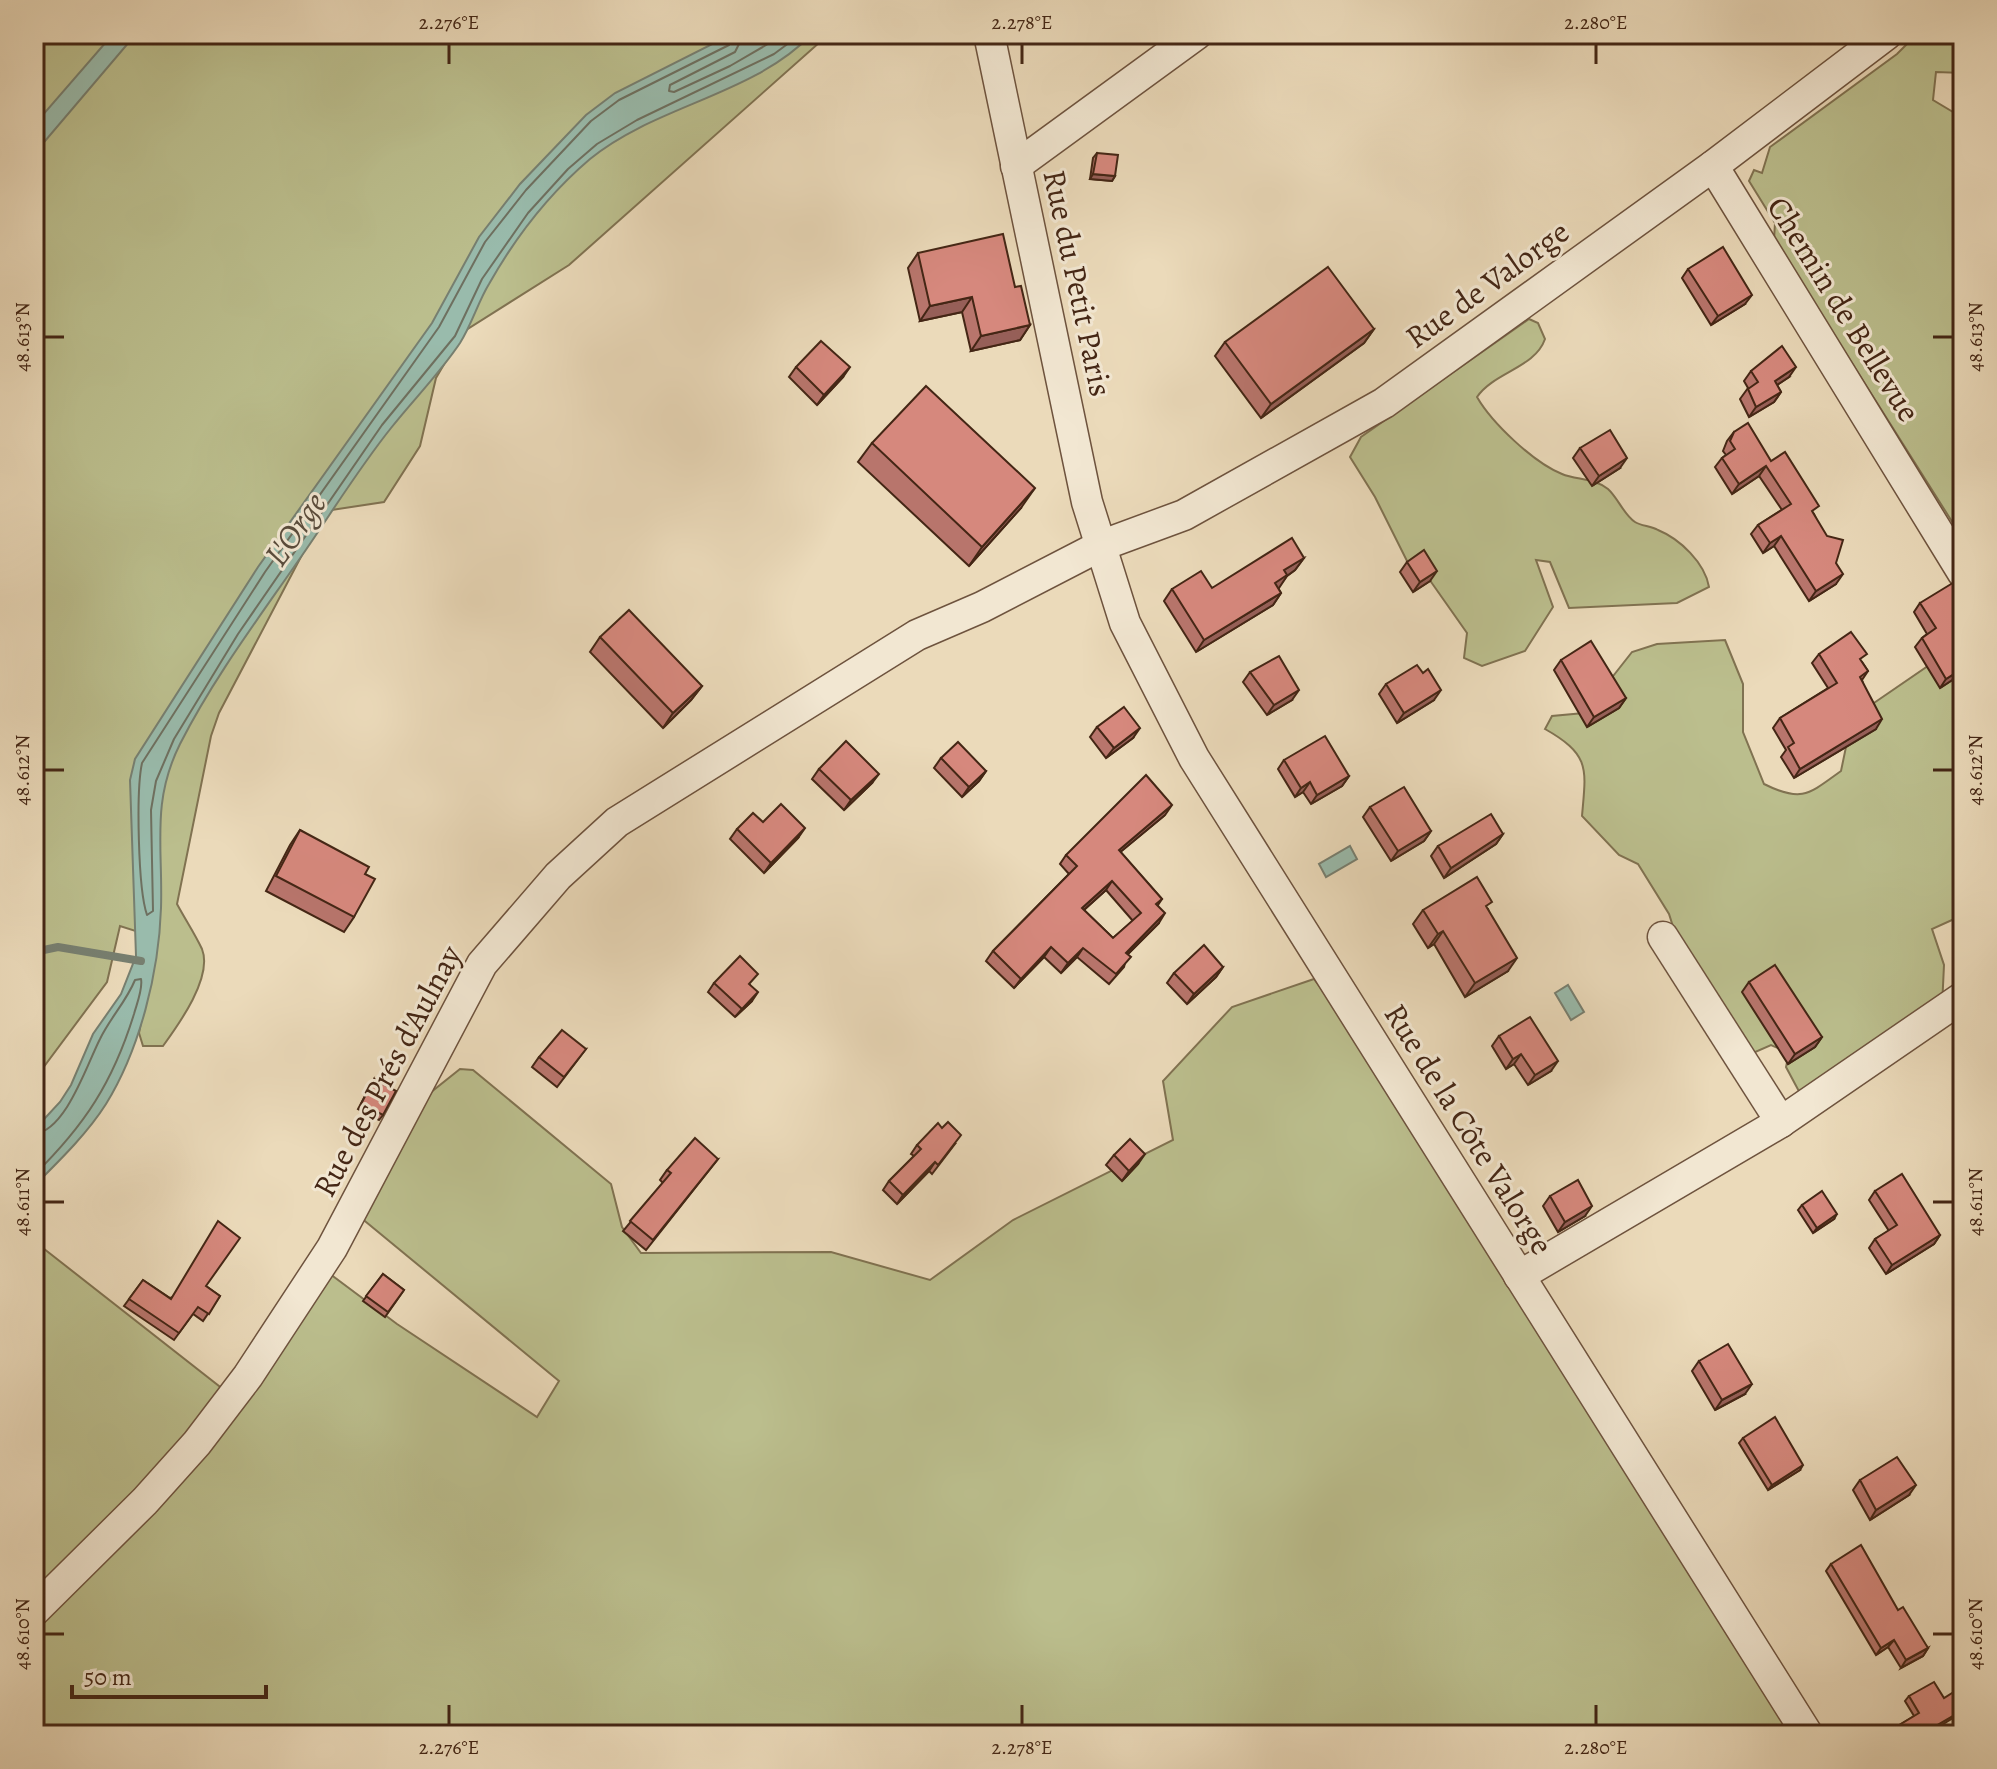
<svg xmlns="http://www.w3.org/2000/svg" width="1997" height="1769" viewBox="0 0 1997 1769" font-family="Alegreya,serif">
	<rect width="100%" height="100%" fill="#ebdaba"/>
	<filter id="stains"><feTurbulence type="fractalNoise" baseFrequency=".0025" numOctaves="4"/><feColorMatrix values="0 0 0 0 .2 0 0 0 0 .09 0 0 0 0 .02 0 0 0 .5 -.17"/></filter>
	<radialGradient id="worn" r=".72"><stop offset=".6" stop-color="#630" stop-opacity="0"/><stop offset="1" stop-color="#630" stop-opacity=".3"/></radialGradient>
	<g fill="#bbbe8d" stroke="#807251" stroke-width="2">
		<path d="M34 34H829L569 265 463 332 436 378 420 446 384 502 325 511 219 713 211 736 177 904C185 919 195 934 202 949 213 977 179 1024 163 1046H143L139 1033 153 958 139 932 120 926 107 982 34 1080Z"/>
		<path d="M1917 34H1963V73L1936 72 1933 100 1963 118V539L1774 240 1775 223 1749 181 1754 170 1762 173 1770 147 1897 54Z"/>
		<path d="M1529 319 1538 323 1545 339C1535 368 1494 372 1477 397 1492 423 1534 463 1562 474 1576 480 1595 478 1608 489 1618 498 1624 515 1635 522 1641 526 1651 526 1658 530 1680 539 1705 563 1709 587L1677 603 1569 608 1550 562 1536 560 1553 607 1525 651 1482 666 1464 658 1467 633 1429 579 1413 573 1375 497 1350 457 1361 437Z"/>
		<path d="M1725 640 1743 684V732L1764 784C1802 803 1809 794 1841 771L1852 718 1963 642V915L1932 929 1944 965 1941 1028 1802 1097 1786 1067 1789 1053 1771 1045 1753 1053 1677 939 1669 914 1638 864 1619 855 1582 816C1586 769 1591 755 1545 729L1552 716 1584 713 1632 652 1657 644Z"/>
		<path d="M1314 979 1361 1041 1795 1735H34V1241L242 1404 326 1271 397 1324 537 1417 559 1381 360 1217 420 1101 460 1069 473 1070 611 1184 622 1227 641 1253 831 1252 930 1280 1013 1220 1173 1140 1163 1081 1232 1007Z"/>
	</g>
	<g fill="#99bbac" stroke="#777f70" stroke-width="2">
		<path d="M113 34H136L34 154V125Z"/>
		<path d="M732 34H812C752 96 656 105 590 159 550 193 515 238 489 284 478 302 472 324 460 343 440 373 414 399 391 428 359 468 332 512 303 554 261 615 214 677 180 744 151 802 163 847 161 908 159 972 140 1049 106 1104 87 1134 59 1161 34 1186V1130L60 1102 71 1085 93 1034 121 994 136 956 130 780 135 759 258 567 432 323 479 237 520 184 586 115 615 93Z"/>
		<path d="M1350 846 1357 859 1326 877 1319 864Z"/>
		<path d="M1568 985 1584 1012 1571 1020 1555 993Z"/>
	</g>
	<g fill="none" stroke-linecap="round" stroke-linejoin="round">
		<g stroke="#6e7060" stroke-width="2">
			<path d="M734 34 729 45 619 100 591 121 526 190 485 242 439 327 265 572 142 763C136 791 138 889 147 915L153 911 151 810 156 781 174 739 238 634 382 425 455 336 482 279 528 213 568 169 597 144 637 120 774 54 801 34"/>
			<path d="M744 34 735 52 670 85 669 91 674 92 730 66 785 34"/>
			<path d="M34 1134C66 1131 87 1064 100 1039 110 1018 126 1002 135 980L141 979C143 989 137 1003 134 1014 113 1082 85 1125 34 1175"/>
		</g>
		<path stroke="#777f70" stroke-width="8" d="M34 952 58 947 141 961"/>
		<defs>
			<g id="minor">
				<path d="M989 34 1087 502 1125 623 1194 758 1808 1735"/>
				<path d="M1016 166 1197 34"/>
				<path d="M1713 166 1963 573"/>
				<path d="M1663 937 1781 1122"/>
				<path d="M1519 1276 1781 1122 1963 997"/>
				<path d="M34 1611 145 1501 197 1443 248 1376 332 1248 482 964 558 876 617 822 917 635 982 607 1100 546 1184 515 1384 403 1713 166 1887 34"/>
			</g>
		</defs>
		<use href="#minor" stroke="#6e533e" stroke-width="33"/>
		<use href="#minor" stroke="#f2e7d2" stroke-width="30"/>
	</g>
	<g fill="#b8756c" stroke="#442615" stroke-width="2" fill-rule="evenodd">
		<path d="M1097 153 1115 176 1112 181 1090 179 1093 158Z"/>
		<path d="M918 253 1015 287 1030 325 1020 340 971 351 962 312 920 321 908 268Z"/>
		<path d="M1688 269 1745 304 1711 325 1682 278Z"/>
		<path d="M1374 329 1364 343 1261 418 1215 356 1225 342Z"/>
		<path d="M796 367 843 377 817 405 789 377Z"/>
		<path d="M1751 371 1789 377 1777 385 1781 392 1774 402 1749 417 1740 399 1748 388 1744 381Z"/>
		<path d="M1734 432 1771 461 1814 514 1836 563V584L1809 601 1774 546 1763 553 1751 534 1758 525 1782 510 1759 476 1732 494 1715 467 1722 458 1726 455 1723 451 1727 441Z"/>
		<path d="M872 443 1021 508 969 566 858 462Z"/>
		<path d="M1580 448 1620 468 1592 486 1573 458Z"/>
		<path d="M1304 558 1295 570 1287 576 1278 588 1281 593 1273 605 1196 652 1164 601 1172 589 1212 588Z"/>
		<path d="M1407 562 1430 581 1413 592 1400 572Z"/>
		<path d="M1920 603 1962 633 1963 673 1940 688 1915 647 1922 638 1927 634 1914 612Z"/>
		<path d="M600 637 702 686 691 700 663 728 590 652Z"/>
		<path d="M1819 654 1862 662 1868 671 1862 680 1876 729 1794 778 1781 757 1786 750 1773 728 1780 718 1828 688 1812 663Z"/>
		<path d="M1561 660 1626 698 1619 708 1587 727 1554 670Z"/>
		<path d="M1250 672 1292 700 1267 715 1243 682Z"/>
		<path d="M1423 673 1434 700 1397 723 1379 694 1386 684Z"/>
		<path d="M1097 727 1133 738 1106 758 1090 737Z"/>
		<path d="M941 758 986 771 979 781 962 797 934 768Z"/>
		<path d="M1284 760 1349 776 1342 786 1311 804 1303 792 1295 797 1278 769Z"/>
		<path d="M819 769 872 783 844 810 812 779Z"/>
		<path d="M1370 807 1431 831 1424 841 1391 861 1363 817Z"/>
		<path d="M1165 815 1120 852 1162 899 1158 905 1159 923 1127 955 1124 967 1109 984 1077 957 1061 973 1044 957 1014 988 986 961 993 951 1069 874 1060 864 1066 855ZM1106 890 1133 921 1113 938 1084 910Z"/>
		<path d="M737 829 798 838 764 873 730 839Z"/>
		<path d="M300 830 365 874 354 917 344 932 266 891 290 845Z"/>
		<path d="M1503 834 1496 844 1444 878 1431 856 1438 846Z"/>
		<path d="M1488 909 1508 971 1465 997 1434 944 1428 948 1413 924 1423 910Z"/>
		<path d="M1223 967 1216 977 1187 1004 1167 983 1174 973Z"/>
		<path d="M1749 982 1822 1037 1815 1047 1788 1064 1742 992Z"/>
		<path d="M714 983 750 985 752 1001 735 1017 708 992Z"/>
		<path d="M1499 1036 1551 1071 1528 1085 1514 1064 1506 1069 1492 1046Z"/>
		<path d="M586 1049 557 1087 532 1067 539 1057Z"/>
		<path d="M374 1079 383 1115 379 1120 358 1109Z"/>
		<path d="M955 1144 932 1174 929 1171 897 1204 883 1190 889 1181 914 1156 911 1154 917 1145Z"/>
		<path d="M1114 1155 1138 1164 1122 1181 1106 1165Z"/>
		<path d="M718 1159 646 1250 623 1231 663 1183 660 1180 667 1170Z"/>
		<path d="M1875 1191 1940 1235 1934 1244 1886 1274 1869 1248 1875 1239 1889 1231 1869 1200Z"/>
		<path d="M1550 1196 1585 1216 1558 1232 1543 1206Z"/>
		<path d="M1802 1205 1834 1219 1813 1233 1798 1210Z"/>
		<path d="M383 1274 404 1290 385 1317 363 1301Z"/>
		<path d="M143 1280 170 1298 206 1286 220 1296 203 1321 193 1314 174 1340 124 1306Z"/>
		<path d="M1699 1361 1745 1394 1715 1410 1692 1371Z"/>
		<path d="M1743 1438 1800 1470 1768 1490 1739 1443Z"/>
		<path d="M1860 1480 1909 1495 1870 1520 1853 1490Z"/>
		<path d="M1831 1564 1898 1610 1928 1648 1923 1656 1901 1668 1888 1647 1876 1655 1826 1571Z"/>
		<path d="M1909 1696 1944 1698 1925 1735H1894L1892 1732 1896 1727 1914 1716 1905 1701Z"/>
	</g>
	<g fill="#965f58" stroke="#442615" stroke-width="2">
		<path d="M1093 174 1115 176 1112 181 1090 179Z"/>
		<path d="M1752 295 1745 304 1711 325 1718 316Z"/>
		<path d="M972 297 962 312 920 321 930 306Z"/>
		<path d="M1030 325 1020 340 971 351 981 336Z"/>
		<path d="M1374 329 1364 343 1261 418 1271 404Z"/>
		<path d="M850 367 843 377 817 405 824 395Z"/>
		<path d="M1796 367 1789 377 1768 391 1775 381Z"/>
		<path d="M1781 392 1774 402 1749 417 1756 407Z"/>
		<path d="M1627 458 1620 468 1592 486 1599 476Z"/>
		<path d="M1766 466 1759 476 1732 494 1739 484Z"/>
		<path d="M1035 488 1021 508 969 566 982 547Z"/>
		<path d="M1781 536 1774 546 1763 553 1770 543Z"/>
		<path d="M1304 558 1295 570 1287 576 1279 588 1266 595 1284 570Z"/>
		<path d="M1437 571 1430 581 1413 592 1420 582Z"/>
		<path d="M1843 574 1836 584 1809 601 1816 591Z"/>
		<path d="M1281 593 1273 605 1196 652 1204 640Z"/>
		<path d="M1963 668V673L1940 688 1946 679Z"/>
		<path d="M702 686 691 700 663 728 673 713Z"/>
		<path d="M1299 690 1292 700 1267 715 1274 705Z"/>
		<path d="M1441 690 1434 700 1397 723 1404 713Z"/>
		<path d="M1626 698 1619 708 1587 727 1594 717Z"/>
		<path d="M1882 719 1876 729 1794 778 1800 769Z"/>
		<path d="M1140 728 1133 738 1106 758 1114 748Z"/>
		<path d="M986 771 979 781 962 797 969 787Z"/>
		<path d="M879 774 872 783 844 810 851 800Z"/>
		<path d="M1349 776 1342 786 1311 804 1317 795Z"/>
		<path d="M1310 782 1303 792 1295 797 1301 788Z"/>
		<path d="M1172 805 1165 815 1112 859 1119 850Z"/>
		<path d="M805 828 798 838 764 873 771 863Z"/>
		<path d="M1431 831 1424 841 1391 861 1398 851Z"/>
		<path d="M1503 834 1496 844 1444 878 1451 868Z"/>
		<path d="M1112 881 1106 890 1076 917 1082 908Z"/>
		<path d="M1165 913 1159 923 1119 963 1126 953Z"/>
		<path d="M1443 931 1434 944 1428 948 1438 934Z"/>
		<path d="M1051 947 1044 957 1014 988 1021 979Z"/>
		<path d="M1083 948 1077 957 1061 973 1068 963Z"/>
		<path d="M1517 958 1508 971 1465 997 1475 983Z"/>
		<path d="M1223 967 1216 977 1187 1004 1194 994Z"/>
		<path d="M758 992 752 1001 735 1017 742 1009Z"/>
		<path d="M1822 1037 1815 1047 1788 1064 1795 1054Z"/>
		<path d="M1521 1054 1514 1064 1506 1069 1513 1059Z"/>
		<path d="M1558 1061 1551 1071 1528 1085 1535 1075Z"/>
		<path d="M1145 1154 1138 1164 1122 1181 1129 1171Z"/>
		<path d="M935 1162 929 1171 897 1204 903 1195Z"/>
		<path d="M1592 1206 1585 1216 1558 1232 1565 1222Z"/>
		<path d="M1837 1214 1834 1219 1813 1233 1817 1228Z"/>
		<path d="M1940 1235 1934 1244 1886 1274 1892 1265Z"/>
		<path d="M1752 1384 1745 1394 1715 1410 1722 1400Z"/>
		<path d="M1803 1465 1800 1470 1768 1490 1772 1485Z"/>
		<path d="M1916 1485 1909 1495 1870 1520 1876 1510Z"/>
		<path d="M1894 1640 1888 1647 1876 1655 1881 1648Z"/>
		<path d="M1928 1648 1923 1656 1901 1668 1906 1660Z"/>
		<path d="M1963 1710V1712L1925 1735H1920Z"/>
	</g>
	<g fill="#d6887d" stroke="#442615" stroke-width="2" fill-rule="evenodd">
		<path d="M1097 153 1118 155 1115 176 1093 174Z"/>
		<path d="M1003 234 1015 287 1021 286 1030 325 981 336 972 297 930 306 918 253Z"/>
		<path d="M1723 247 1752 295 1718 316 1688 269Z"/>
		<path d="M1328 267 1374 329 1271 404 1225 342Z"/>
		<path d="M821 341 850 367 824 395 796 367Z"/>
		<path d="M1782 346 1796 367 1775 381 1781 392 1756 407 1748 389 1758 382 1751 371Z"/>
		<path d="M926 386 1035 488 982 547 872 443Z"/>
		<path d="M1748 423 1771 461 1785 452 1819 506 1812 511 1827 536 1843 540 1836 563 1843 574 1816 591 1781 536 1770 543 1758 525 1791 504 1766 466 1739 484 1722 458 1735 449 1730 441 1734 432Z"/>
		<path d="M1610 430 1627 458 1599 476 1580 448Z"/>
		<path d="M1292 538 1304 558 1284 570 1287 575 1275 583 1281 593 1204 640 1172 589 1201 571 1212 588Z"/>
		<path d="M1424 550 1437 571 1420 582 1407 562Z"/>
		<path d="M1956 581 1963 592V627L1960 629 1963 635V668L1946 679 1922 638 1936 628 1920 603Z"/>
		<path d="M629 610 702 686 673 713 600 637Z"/>
		<path d="M1851 632 1867 654 1860 659 1868 671 1860 677 1882 719 1800 769 1788 747 1794 743 1780 718 1837 683 1819 654Z"/>
		<path d="M1591 641 1626 698 1594 717 1561 660Z"/>
		<path d="M1279 656 1299 690 1274 705 1250 672Z"/>
		<path d="M1417 665 1423 673 1428 669 1441 690 1404 713 1386 684Z"/>
		<path d="M1124 707 1140 728 1114 748 1097 727Z"/>
		<path d="M1325 736 1349 776 1317 795 1310 782 1301 788 1284 760Z"/>
		<path d="M846 741 879 774 851 800 819 769Z"/>
		<path d="M958 742 986 771 969 787 941 758Z"/>
		<path d="M1146 775 1172 805 1119 850 1162 899 1156 904 1165 913 1126 953 1131 957 1116 974 1083 948 1068 963 1051 947 1021 979 993 951 1077 866 1066 855ZM1112 881 1141 913 1113 938 1082 908Z"/>
		<path d="M1404 787 1431 831 1398 851 1370 807Z"/>
		<path d="M781 804 805 828 771 863 737 829 753 813 763 822Z"/>
		<path d="M1491 814 1503 834 1451 868 1438 846Z"/>
		<path d="M300 830 369 867 365 874 375 879 354 917 276 876Z"/>
		<path d="M1477 877 1492 902 1486 906 1517 958 1475 983 1443 931 1438 934 1423 910Z"/>
		<path d="M1204 945 1223 967 1194 994 1174 973Z"/>
		<path d="M740 956 758 974 749 984 758 992 742 1009 714 983Z"/>
		<path d="M1775 965 1822 1037 1795 1054 1749 982Z"/>
		<path d="M1530 1017 1558 1061 1535 1075 1521 1054 1513 1059 1499 1036Z"/>
		<path d="M562 1030 586 1049 564 1077 539 1057Z"/>
		<path d="M374 1079 396 1091 383 1115 361 1104Z"/>
		<path d="M948 1122 961 1135 938 1165 935 1162 903 1195 889 1181 921 1149 917 1145 938 1123 942 1128Z"/>
		<path d="M695 1138 718 1159 653 1240 630 1221 671 1173 667 1170Z"/>
		<path d="M1130 1139 1145 1154 1129 1171 1114 1155Z"/>
		<path d="M1902 1174 1940 1235 1892 1265 1875 1239 1897 1225 1875 1191Z"/>
		<path d="M1578 1180 1592 1206 1565 1222 1550 1196Z"/>
		<path d="M1822 1191 1837 1214 1817 1228 1802 1205Z"/>
		<path d="M218 1221 240 1238 206 1286 220 1296 209 1314 198 1307 179 1333 129 1299 143 1280 171 1299Z"/>
		<path d="M383 1274 404 1290 388 1312 366 1296Z"/>
		<path d="M1728 1344 1752 1384 1722 1400 1699 1361Z"/>
		<path d="M1775 1417 1803 1465 1772 1485 1743 1438Z"/>
		<path d="M1897 1457 1916 1485 1876 1510 1860 1480Z"/>
		<path d="M1861 1545 1898 1610 1903 1607 1928 1648 1906 1660 1894 1640 1881 1648 1831 1564Z"/>
		<path d="M1934 1682 1944 1698 1960 1688 1963 1692V1710L1920 1735H1901L1896 1727 1919 1713 1909 1696Z"/>
	</g>
	<path fill="none" stroke="#442615" stroke-width="3" d="M449 44V64M1022 44V64M1596 44V64M44 337H64M1933 337H1953M44 770H64M1933 770H1953M44 1202H64M1933 1202H1953M44 1634H64M1933 1634H1953M449 1705V1725M1022 1705V1725M1596 1705V1725"/>
	<g text-anchor="middle" dominant-baseline="central" stroke-width="6" stroke-linejoin="round" paint-order="stroke">
		<g font-size="32" fill="#442615" stroke="#f2e7d2">
			<text transform="translate(1078 283) rotate(78)">Rue du Petit Paris</text>
			<text transform="translate(1487 284) rotate(-36)">Rue de Valorge</text>
			<text transform="translate(1844 309) rotate(58)">Chemin de Bellevue</text>
			<text transform="translate(387 1071) rotate(-62)">Rue des Prés d'Aulnay</text>
			<text transform="translate(1469 1129) rotate(58)">Rue de la Côte Valorge</text>
		</g>
		<g font-size="34" font-style="italic" fill="#594b3b" stroke="#f2e7d2">
			<text transform="translate(295 529) rotate(-55)">L'Orge</text>
		</g>
	</g>
	<rect width="1997" height="1769" fill="none" stroke="#ebdaba" stroke-width="88"/>
	<path d="M72 1685v12h194v-12" fill="none" stroke="#442615" stroke-width="4"/>
	<text x="84" y="1685" font-size="24" fill="#442615" stroke="#f2e7d2" stroke-width="6" paint-order="stroke">50 m</text>
	<rect x="44" y="44" width="1909" height="1681" fill="none" stroke="#442615" stroke-width="3"/>
	<g font-size="20" text-anchor="middle" fill="#442615">
		<text x="449" y="29">2.276°E</text>
		<text x="1022" y="29">2.278°E</text>
		<text x="1596" y="29">2.280°E</text>
		<text transform="translate(22 337) rotate(-90)" y="7">48.613°N</text>
		<text transform="translate(1975 337) rotate(-90)" y="7">48.613°N</text>
		<text transform="translate(22 770) rotate(-90)" y="7">48.612°N</text>
		<text transform="translate(1975 770) rotate(-90)" y="7">48.612°N</text>
		<text transform="translate(22 1202) rotate(-90)" y="7">48.611°N</text>
		<text transform="translate(1975 1202) rotate(-90)" y="7">48.611°N</text>
		<text transform="translate(22 1634) rotate(-90)" y="7">48.610°N</text>
		<text transform="translate(1975 1634) rotate(-90)" y="7">48.610°N</text>
		<text x="449" y="1754">2.276°E</text>
		<text x="1022" y="1754">2.278°E</text>
		<text x="1596" y="1754">2.280°E</text>
	</g>
	<rect width="100%" height="100%" filter="url(#stains)"/>
	<rect width="100%" height="100%" fill="url(#worn)"/>
</svg>
